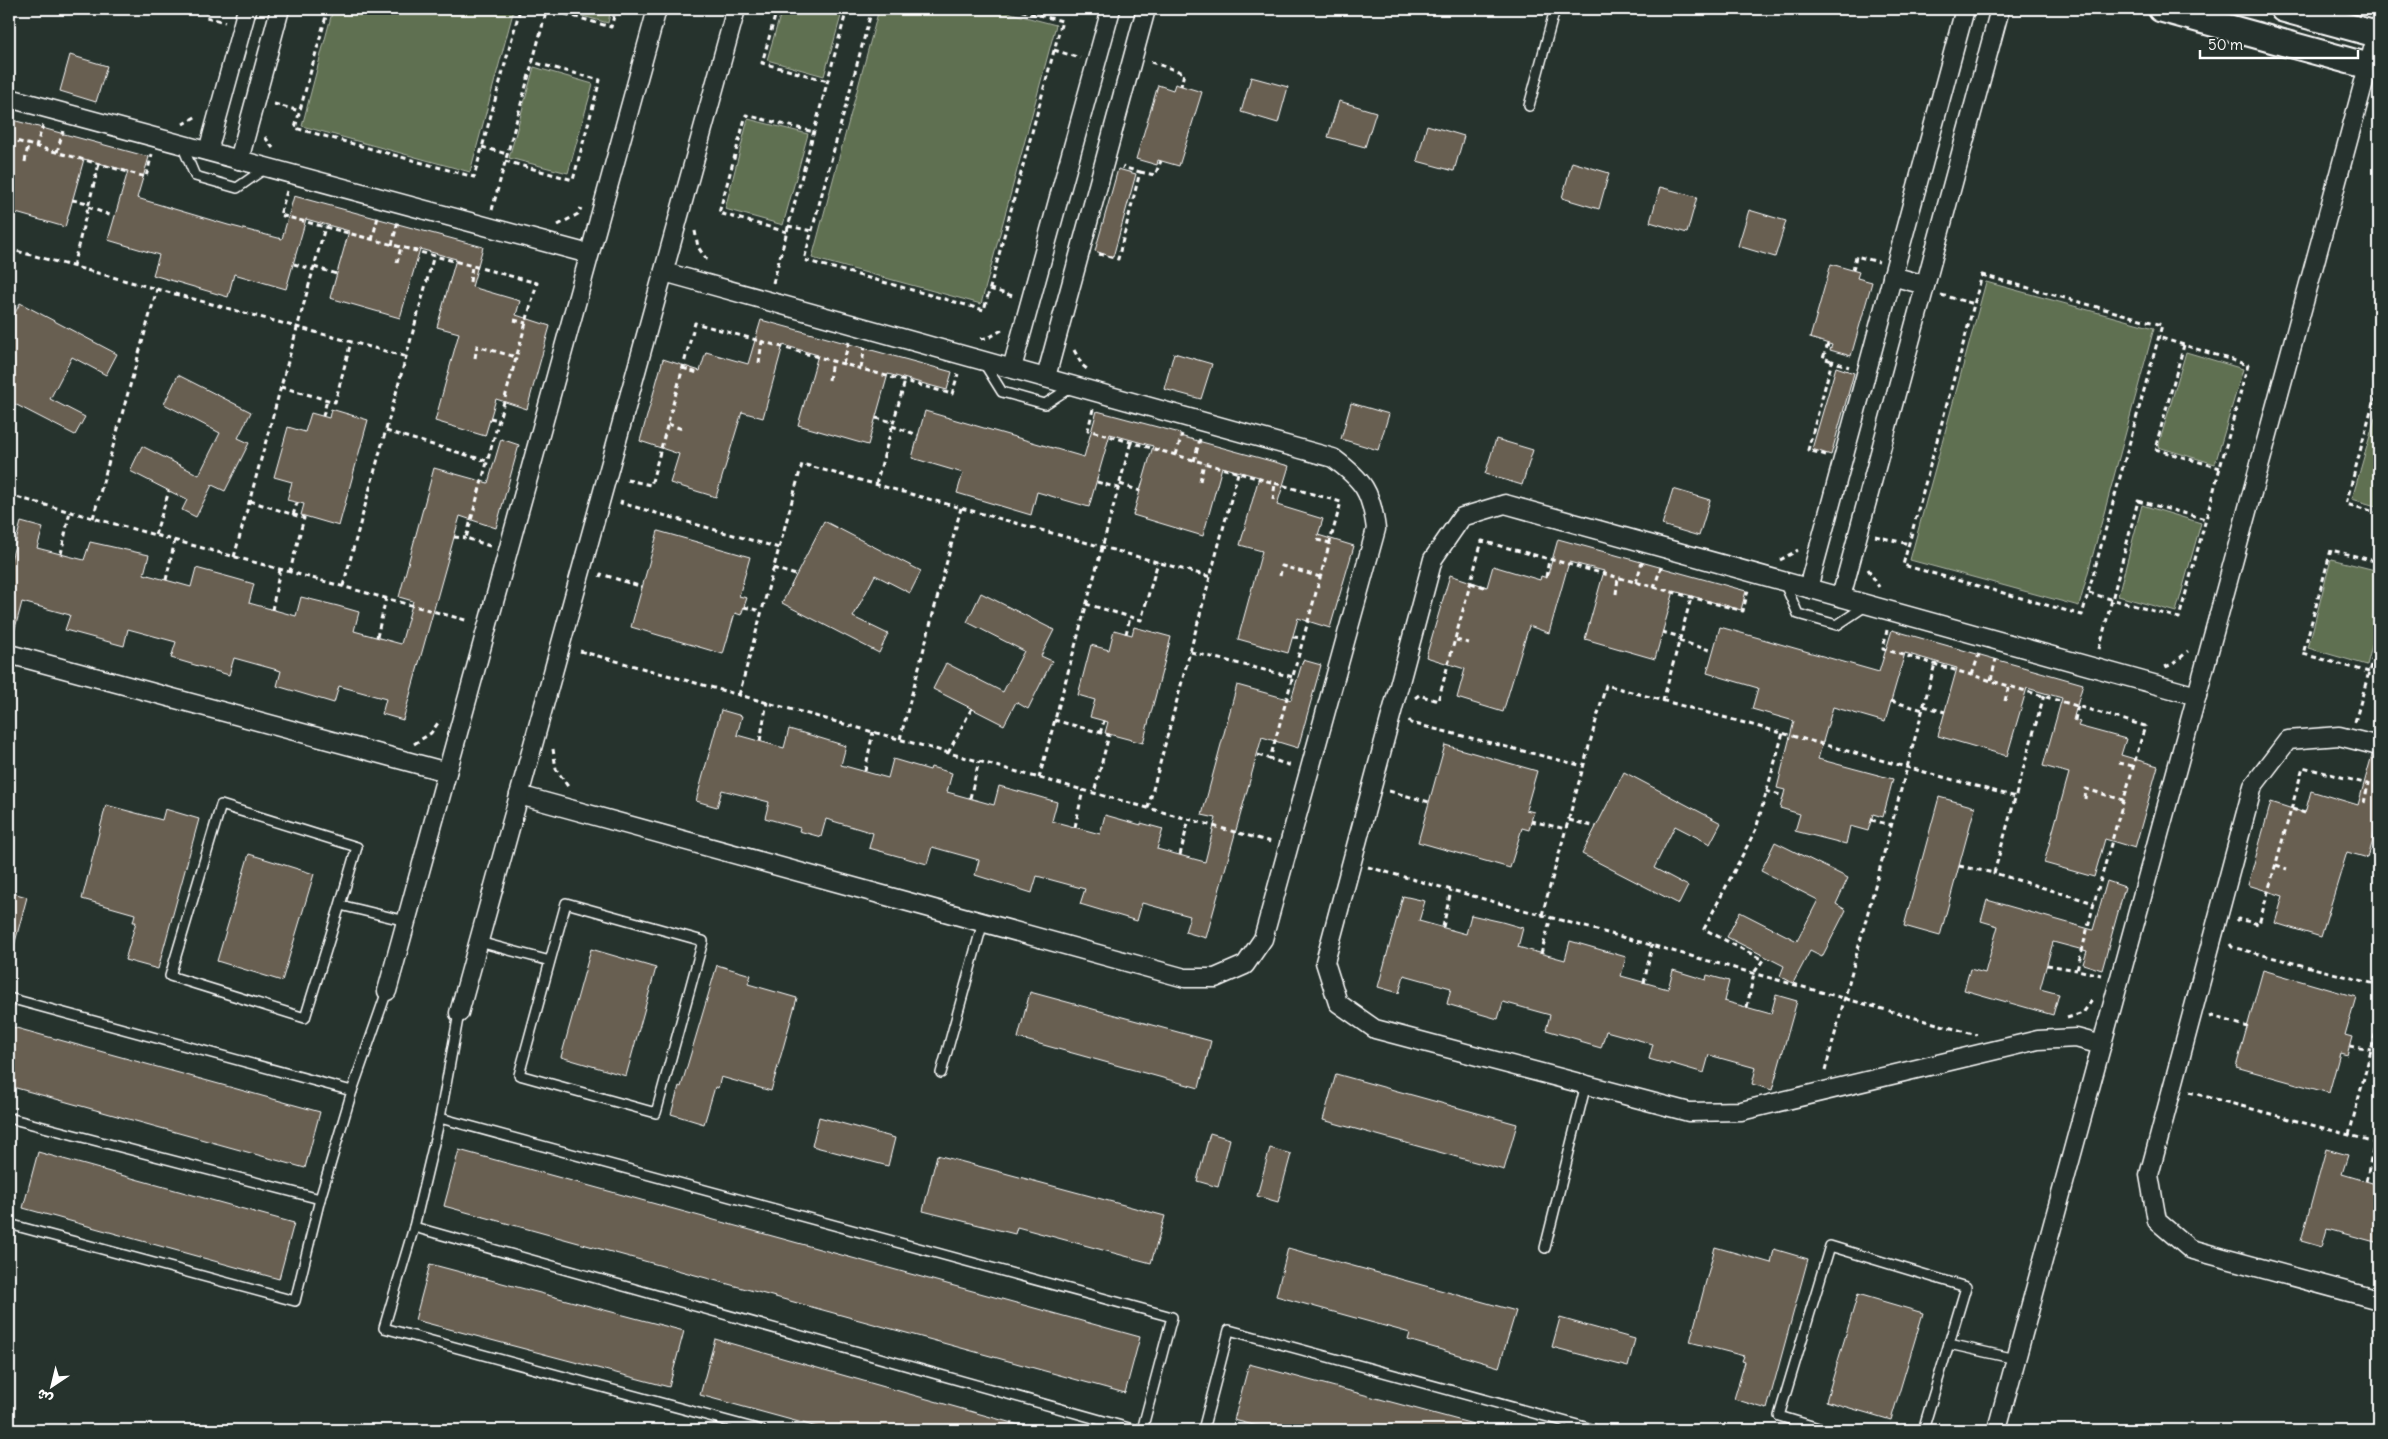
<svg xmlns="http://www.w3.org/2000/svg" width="2388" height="1439" viewBox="0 0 2388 1439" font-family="Delius,'Playpen Sans Arabic',sans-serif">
	<rect width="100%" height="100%" fill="#26332d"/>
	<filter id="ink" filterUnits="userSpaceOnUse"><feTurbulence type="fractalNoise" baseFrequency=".02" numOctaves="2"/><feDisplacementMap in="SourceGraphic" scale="10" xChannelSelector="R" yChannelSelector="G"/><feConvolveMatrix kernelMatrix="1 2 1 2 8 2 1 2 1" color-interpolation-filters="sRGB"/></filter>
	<g filter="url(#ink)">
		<g fill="#5f6f51" stroke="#afb7a8">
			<path d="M333 9H514L470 172 302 126Z"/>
			<path d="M557 9H611L608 23Z"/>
			<path d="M782 9H843L824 76 767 60Z"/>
			<path d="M879 9H995L1056 25 981 304 812 258Z"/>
			<path d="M534 67 593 84 568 173 509 158Z"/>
			<path d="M748 119 808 134 783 225 725 209Z"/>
			<path d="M1986 282 2154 328 2079 606 1910 560Z"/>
			<path d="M2186 352 2243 369 2215 464 2158 447Z"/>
			<path d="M2379 404V507L2352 499Z"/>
			<path d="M2142 505 2201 523 2176 612 2118 596Z"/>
			<path d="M2331 559 2379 571V619L2367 665 2308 648Z"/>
		</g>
		<g fill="#685e51" stroke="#fff">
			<path d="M70 55 107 66 96 102 60 91Z"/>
			<path d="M1251 77 1288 87 1278 123 1241 112Z"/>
			<path d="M1175 84 1202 92 1179 166 1158 160 1157 165 1136 159 1158 85 1173 90Z"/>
			<path d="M1339 101 1376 112 1365 147 1328 137Z"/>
			<path d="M9 119 149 157 137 198 228 225 282 239 294 196 483 247 472 287 520 301 516 315 550 326 527 409 496 399 485 436 435 421 459 333 437 327 456 259 420 249 400 318 330 298 349 231 306 219 286 289 234 274 228 297 153 275 159 255 108 240 128 171 84 159 65 227 9 211Z"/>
			<path d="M1427 125 1464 136 1454 171 1417 161Z"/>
			<path d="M1572 162 1609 173 1599 209 1562 198Z"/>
			<path d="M1118 169 1136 174 1113 257 1095 251Z"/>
			<path d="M1660 187 1697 197 1687 233 1650 222Z"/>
			<path d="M1749 210 1786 221 1775 257 1738 246Z"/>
			<path d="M1831 264 1859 272 1857 278 1872 282 1851 356 1830 350 1832 345 1810 338Z"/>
			<path d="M20 303 117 354 106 375 72 357 50 399 85 417 75 435 9 401V325Z"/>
			<path d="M761 320 952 372 947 390 888 374 868 445 798 425 818 355 783 345 763 418 742 412 716 497 670 483 679 454 640 441 663 359 700 371 706 352 748 364Z"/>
			<path d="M1174 353 1212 364 1201 399 1164 389Z"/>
			<path d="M1836 367 1854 373 1831 455 1812 449Z"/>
			<path d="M178 375 251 412 238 438 249 443 225 491 212 485 196 517 182 510 187 500 130 471 142 446 199 475 220 433 164 404Z"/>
			<path d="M1351 403 1389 414 1378 450 1341 439Z"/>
			<path d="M331 409 368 420 339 526 301 515 304 504 287 500 292 482 274 477 288 427 305 432 311 413 329 418Z"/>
			<path d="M925 411 1084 457 1097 411 1180 433V436L1289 466 1277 505 1323 519 1318 535 1354 546 1330 628 1298 618 1288 653 1238 639 1262 551 1240 545 1259 477 1222 467 1203 536 1133 515 1153 446 1110 434 1089 507 1037 492 1031 515 957 493 963 473 912 458Z"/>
			<path d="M501 439 519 445 496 528 460 516 403 720 382 714 386 699 339 686 334 703 277 686 281 671 234 658 229 675 171 658 176 642 128 629 124 646 65 630 70 615 22 602 14 632H9V568L21 522 43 528 37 548 84 560 90 542 149 555 144 574 191 587 196 568 233 578 254 584 249 603 296 616 301 597 338 606 359 612 354 631 401 644 413 601 399 597 434 468 488 483Z"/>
			<path d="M1496 439 1533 450 1522 485 1485 474Z"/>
			<path d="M1673 489 1710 500 1699 536 1662 525Z"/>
			<path d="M824 521 921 571 910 593 875 575 853 617 888 634 879 653 782 603Z"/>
			<path d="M658 531 750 557 739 596 747 598 741 615 735 613 723 654 631 627Z"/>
			<path d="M1558 539 1746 591 1741 610 1674 591 1655 659 1585 639 1604 571 1569 562 1549 633 1529 626 1503 712 1457 698 1465 669 1426 657 1450 575 1487 587 1493 566 1540 580 1541 576 1547 578Z"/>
			<path d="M981 593 1054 630 1041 656 1052 661 1028 709 1016 702 1004 725 933 689 946 663 1003 692 1024 651 967 622Z"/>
			<path d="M1134 627 1171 637 1143 743 1105 733 1108 722 1090 717 1095 700 1078 695 1091 645 1109 650 1114 630 1132 635Z"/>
			<path d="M1720 627 1879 672 1892 630 2083 684 2073 720 2080 722 2078 726 2126 739 2121 755 2158 766 2135 848 2105 839 2094 877 2044 863 2069 773 2043 766 2062 698 2027 688 2007 756 1938 736 1957 668 1905 653 1885 722 1833 707 1818 759 1893 779 1883 817 1873 814 1868 831 1850 826 1846 844 1795 831 1800 814 1780 808 1785 790 1777 788 1794 721 1752 709 1758 688 1707 673Z"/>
			<path d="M1303 660 1321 665 1298 748 1262 737 1206 938 1185 932 1190 916 1142 903 1137 921 1080 904 1085 889 1037 876 1032 893 975 875 979 860 932 847 927 864 869 848 873 833 826 819 821 837 799 831 800 828 765 818 769 802 722 790 717 807 696 801 721 710 742 716 737 735 784 748 789 729 810 735 846 746 841 765 888 778 893 759 930 770 931 767 952 773 947 792 994 805 999 786 1036 796 1057 802 1052 821 1100 834 1105 815 1141 825V823L1163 829 1157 849 1205 862 1216 818 1202 815 1237 685 1291 700Z"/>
			<path d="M1445 745 1537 771 1526 810 1534 812 1531 821 1529 830 1522 828 1510 868 1418 842Z"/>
			<path d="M2372 755 2379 756V818L2368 858 2347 852 2321 937 2275 923 2283 896 2248 885 2271 802 2305 813 2311 791 2358 805Z"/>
			<path d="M1624 772 1721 823 1710 844 1675 826 1654 868 1688 886 1679 904 1582 854Z"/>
			<path d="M1939 797 1975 807 1940 936 1904 926Z"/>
			<path d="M106 805 162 820 165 809 199 819 158 969 125 960 136 922H133L135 914 82 899Z"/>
			<path d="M1775 842 1848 878 1836 904 1846 910 1822 957 1810 951 1793 983 1780 976 1784 966 1727 937 1740 912 1797 941 1818 900 1761 871Z"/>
			<path d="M249 854 314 874 282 981 217 961Z"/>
			<path d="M2107 881 2125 887 2102 970 2083 964 2087 951 2053 942 2040 989 2059 994 2053 1015 1964 990 1970 969 1985 973 1998 926 1981 921 1987 900 2093 930Z"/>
			<path d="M9 892 27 897 14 946 9 945Z"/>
			<path d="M1403 896 1425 901 1419 921 1466 934 1471 915 1502 922 1523 928 1518 947 1565 960 1570 941 1626 957 1621 976 1668 989 1673 970 1706 980 1707 975 1729 981 1724 1001 1771 1014 1776 995 1797 1001 1772 1090 1752 1084 1756 1068 1709 1055 1704 1073 1670 1063 1669 1065 1649 1059 1653 1044 1606 1031 1601 1048 1580 1042V1040L1546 1030 1550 1015 1503 1002 1498 1019 1477 1013 1447 1004 1451 988 1404 975 1399 993 1378 987Z"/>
			<path d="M591 949 656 968 626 1076 561 1057Z"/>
			<path d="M717 965 751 975 748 984 797 998 771 1091 721 1077 718 1088 715 1087 704 1124 671 1114 679 1086 681 1087Z"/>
			<path d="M2263 970 2356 997 2345 1035 2352 1037 2347 1055 2340 1053 2329 1093 2236 1067Z"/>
			<path d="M1030 992 1211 1041 1199 1088 1018 1038Z"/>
			<path d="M9 1026 320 1112 305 1168 9 1086Z"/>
			<path d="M1336 1074 1517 1124 1504 1170 1323 1120Z"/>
			<path d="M819 1117 895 1138 888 1166 812 1146Z"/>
			<path d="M1210 1133 1230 1139 1218 1187 1197 1181Z"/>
			<path d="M1270 1148 1291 1154 1278 1202 1257 1196Z"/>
			<path d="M2326 1149 2348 1155 2342 1174 2379 1185V1243L2327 1229 2322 1247 2301 1241Z"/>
			<path d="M459 1150 1140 1337 1125 1393 444 1206Z"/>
			<path d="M38 1152 294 1223 279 1279 23 1208Z"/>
			<path d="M937 1155 1165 1216 1151 1263 1017 1227 1015 1234 923 1211Z"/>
			<path d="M1715 1247 1771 1263 1774 1249 1808 1259 1767 1409 1734 1399 1745 1362 1742 1361 1744 1356 1690 1342Z"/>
			<path d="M1288 1248 1516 1311 1499 1367 1408 1340 1410 1333 1276 1296Z"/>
			<path d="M430 1264 684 1331 669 1387 415 1320Z"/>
			<path d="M1858 1294 1923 1313 1891 1420 1826 1401Z"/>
			<path d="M1560 1318 1635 1339 1628 1367 1552 1347Z"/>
			<path d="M715 1339 1019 1425 1018 1430H828L700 1395Z"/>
			<path d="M1249 1364 1477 1425 1476 1430H1273L1234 1420Z"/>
		</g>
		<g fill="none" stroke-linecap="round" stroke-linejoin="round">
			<defs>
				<g id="lane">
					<path d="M1529 106 1555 9"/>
					<path d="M182 145 195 176 237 188 267 167"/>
					<path d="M984 363 1002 392 1045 404 1073 386"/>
					<path d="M1784 582 1798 614 1837 625 1867 605"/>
					<path d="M340 905 305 1018 170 976 221 805 357 847 340 905 406 921"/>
					<path d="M479 942 550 961 566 903 703 941 656 1113 519 1075 550 961"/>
					<path d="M9 998 352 1091 320 1199 295 1301 9 1224"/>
					<path d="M941 1073 983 922"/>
					<path d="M352 1091 387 991"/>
					<path d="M9 1118 320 1199"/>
					<path d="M440 1118 459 1013"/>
					<path d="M414 1227 1136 1430"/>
					<path d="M1545 1248 1586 1084"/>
					<path d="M1949 1344 2016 1359"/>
					<path d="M761 1430 384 1328 414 1227 440 1118 1172 1317 1142 1430"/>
					<path d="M1203 1430 1229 1330 1596 1430"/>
					<path d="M1825 1430 1779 1416 1830 1246 1966 1287 1923 1430"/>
				</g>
				<g id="street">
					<path d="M9 98 589 254"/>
					<path d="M208 151 247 9"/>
					<path d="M239 160 280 9"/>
					<path d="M1892 276 1925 285"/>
					<path d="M1012 368 1111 9"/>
					<path d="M1046 377 1146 9"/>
					<path d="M1808 588 1965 9"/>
					<path d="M1841 597 2000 9"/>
					<path d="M9 654 447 772"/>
					<path d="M2379 746 2339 736 2288 740 2253 786 2149 1175 2157 1221 2190 1249 2379 1300"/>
					<path d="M519 795 1185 978H1215L1245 965 1263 939 1376 529C1371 491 1364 481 1333 458L664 272"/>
					<path d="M387 991 657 9"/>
					<path d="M459 1013 736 9"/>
					<path d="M2102 1045 2076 1038 2038 1040 1741 1111 1689 1112 1375 1029 1338 1003 1325 962 1433 559 1462 517 1505 504 2197 696"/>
					<path d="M1997 1429 2377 34"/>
				</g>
				<g id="secondary">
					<path d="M2161 9 2379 69"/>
					<path d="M2283 9 2379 35"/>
				</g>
			</defs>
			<use href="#lane" stroke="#fff" stroke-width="12"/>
			<use href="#street" stroke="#fff" stroke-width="21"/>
			<use href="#secondary" stroke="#fff" stroke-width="29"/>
			<g stroke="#fff" stroke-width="3" stroke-dasharray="5 4" stroke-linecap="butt">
				<path d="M209 9 206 17 225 22"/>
				<path d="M328 9 295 128 474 177 520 9"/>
				<path d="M548 9 611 27 616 9"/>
				<path d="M777 9 762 63 828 81"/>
				<path d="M872 9 804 260 984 310 1062 21 1015 9"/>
				<path d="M1054 50 1080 58"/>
				<path d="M1151 62 1184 73 1181 86"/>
				<path d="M274 104 300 111"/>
				<path d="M183 124 197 116"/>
				<path d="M265 137 273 148"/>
				<path d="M9 139 146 177 152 154"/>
				<path d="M36 147 43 125"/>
				<path d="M482 147 507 154"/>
				<path d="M57 152 63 131"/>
				<path d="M505 161 573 180 600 80 532 62"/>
				<path d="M25 162 28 145"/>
				<path d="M1140 172 1155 175 1161 161"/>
				<path d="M287 191 280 215 537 283 466 538 490 546"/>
				<path d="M72 200 89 203"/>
				<path d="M88 207 115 217"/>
				<path d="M492 210 547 9"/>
				<path d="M558 225 578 214 581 208"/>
				<path d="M788 226 812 231"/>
				<path d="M695 231 698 247 709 263"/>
				<path d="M787 232 719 213 746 115 814 132"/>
				<path d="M372 240 378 217"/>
				<path d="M392 245 398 221"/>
				<path d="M9 249 407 357"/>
				<path d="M1099 254 1118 259 1140 172 1122 167"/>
				<path d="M397 263 401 247"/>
				<path d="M294 264 314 270"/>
				<path d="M73 266 99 164"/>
				<path d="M314 267 337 274"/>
				<path d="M1853 270 1856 256 1879 262"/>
				<path d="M1982 275 2162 325 2082 615 1903 565Z"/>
				<path d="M470 282 472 266"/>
				<path d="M773 283 847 9"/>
				<path d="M990 289 1013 296"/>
				<path d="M1941 295 1975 304"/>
				<path d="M514 320 526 323"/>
				<path d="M981 339 990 337 1002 330"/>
				<path d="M1828 344 1823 358 1832 361"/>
				<path d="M2184 345 2155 449 2220 468"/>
				<path d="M1074 350 1082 365 1087 369"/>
				<path d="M475 358 477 346 516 357"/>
				<path d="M759 363 762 341"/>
				<path d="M843 364 849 342"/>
				<path d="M683 368 700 374"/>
				<path d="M861 368 865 347"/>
				<path d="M829 380 832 361"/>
				<path d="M281 387 335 402 351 342"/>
				<path d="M2379 401 2374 399 2346 504 2379 513"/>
				<path d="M1093 409 1088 430 1341 502 1270 759 1292 766"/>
				<path d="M323 416 327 400"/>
				<path d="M490 418 499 420"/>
				<path d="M876 418 893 422"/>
				<path d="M668 424 682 429"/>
				<path d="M892 426 918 435"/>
				<path d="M386 431 487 461"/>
				<path d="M1176 455 1182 434"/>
				<path d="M1826 455 1808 450 1832 361 1849 367"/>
				<path d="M1194 461 1200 439"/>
				<path d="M627 480 651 485 695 323 952 394 958 374"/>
				<path d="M1200 481 1204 463"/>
				<path d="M1097 482 1118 488"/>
				<path d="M876 484 905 381"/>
				<path d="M1120 484 1140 491"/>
				<path d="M9 495 469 621"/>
				<path d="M622 500 621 503 779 548"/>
				<path d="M1273 500 1275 483"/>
				<path d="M250 501 304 518 290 571"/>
				<path d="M293 515 297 503"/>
				<path d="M93 518 157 289"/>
				<path d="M155 535 169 491"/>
				<path d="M1875 536 1909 544"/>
				<path d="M454 537 466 538"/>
				<path d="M1317 540 1330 543"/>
				<path d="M61 554 70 511"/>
				<path d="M234 557 325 227"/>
				<path d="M1780 560 1798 550"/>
				<path d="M773 568 796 575"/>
				<path d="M1868 569 1879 587"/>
				<path d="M1280 576 1282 566 1320 577"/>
				<path d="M600 577 601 574 642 587"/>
				<path d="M1546 577 1549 560"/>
				<path d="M166 580 175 540"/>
				<path d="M1471 583 1487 588"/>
				<path d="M1636 583 1642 562"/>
				<path d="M343 586 434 255"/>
				<path d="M1654 588 1661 567"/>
				<path d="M2089 593 2179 618 2248 365 2158 337"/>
				<path d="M1616 594 1618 578"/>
				<path d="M1086 604 1141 620 1158 562"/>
				<path d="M744 607 761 611"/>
				<path d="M272 610 280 569"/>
				<path d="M1887 630 1883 649 2145 726 2094 903 2077 970 2101 975"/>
				<path d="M1662 632 1681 637"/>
				<path d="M1126 634 1130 617"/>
				<path d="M377 637 386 598"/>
				<path d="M1293 637 1303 638"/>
				<path d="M1456 640 1469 643"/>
				<path d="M1679 641 1713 651"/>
				<path d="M2099 649 2138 501 2206 519"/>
				<path d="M580 651 1271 842"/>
				<path d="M1191 652 1293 677"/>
				<path d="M2371 665 2379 667"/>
				<path d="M2165 667 2173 664 2188 651"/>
				<path d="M2369 672 2303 654 2331 550 2379 562"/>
				<path d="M1972 675 1979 654"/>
				<path d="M1991 680 1996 659"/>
				<path d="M739 695 802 464 1211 577"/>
				<path d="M2044 695 1994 873 2094 903"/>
				<path d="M1415 698 1419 695 1438 701 1482 541 1743 611 1748 590"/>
				<path d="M1663 701 1691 598"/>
				<path d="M1891 701 1923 710"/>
				<path d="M2005 701 2009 685"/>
				<path d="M1924 706 1945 712"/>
				<path d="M1054 720 1109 735 1094 793"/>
				<path d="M1409 720 1411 723 1583 766"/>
				<path d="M2075 720 2078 705"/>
				<path d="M2355 722 2379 636"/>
				<path d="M1100 733 1104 721"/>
				<path d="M900 739 961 508"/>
				<path d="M760 741 767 702"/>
				<path d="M414 744 431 733 440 720"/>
				<path d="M553 749 556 769 569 788"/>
				<path d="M948 753 972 708"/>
				<path d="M1258 755 1270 759"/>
				<path d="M2119 763 2133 766"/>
				<path d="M865 771 873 732"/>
				<path d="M1039 778 1131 442"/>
				<path d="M1389 791 1429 802"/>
				<path d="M1766 791 1784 796"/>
				<path d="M970 798 979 761"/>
				<path d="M2085 799 2086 789 2123 800"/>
				<path d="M2364 803 2368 785"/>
				<path d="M1148 808 1238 473"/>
				<path d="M2292 809 2305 813"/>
				<path d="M1569 820 1596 827"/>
				<path d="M1871 820 1892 825"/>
				<path d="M1531 821 1566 829"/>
				<path d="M1075 827 1083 790"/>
				<path d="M1180 855 1189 819"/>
				<path d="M2276 865 2287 869"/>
				<path d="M1959 866 1994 873"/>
				<path d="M1368 867 1977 1035"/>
				<path d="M1542 915 1606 685 2016 797"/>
				<path d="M2236 921 2238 919 2259 924 2303 767 2379 787"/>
				<path d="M1443 927 1451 890"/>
				<path d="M2230 944 2232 947 2379 985"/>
				<path d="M1541 954 1551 917"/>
				<path d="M2047 965 2077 970"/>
				<path d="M1644 983 1652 945"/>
				<path d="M1747 1007 1754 973 1763 960 1704 929 1756 829 1783 733"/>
				<path d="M2210 1017 2213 1016 2248 1027"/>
				<path d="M2067 1018 2083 1013 2093 999"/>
				<path d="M2350 1046 2371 1050"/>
				<path d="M1825 1071 1935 664"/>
				<path d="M2189 1092 2379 1143"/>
				<path d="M2349 1135 2379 1020"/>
				<path d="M2366 1181 2375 1142"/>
			</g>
			<use href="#lane" stroke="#26332d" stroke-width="9"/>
			<use href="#street" stroke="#26332d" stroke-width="18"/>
			<use href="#secondary" stroke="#26332d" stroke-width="25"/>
		</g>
	</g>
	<rect width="2388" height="1439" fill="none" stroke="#26332d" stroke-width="30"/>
	<rect x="15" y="15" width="2358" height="1409" fill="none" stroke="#fff" stroke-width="2" filter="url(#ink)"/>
	<g transform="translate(52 1386) rotate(215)" stroke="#26332d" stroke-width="4" paint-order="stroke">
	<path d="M0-4L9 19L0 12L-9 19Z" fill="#ffffff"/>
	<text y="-8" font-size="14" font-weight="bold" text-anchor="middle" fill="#ffffff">ش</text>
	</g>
	<path d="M2200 50v8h158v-8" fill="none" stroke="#ffffff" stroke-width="2.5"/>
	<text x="2208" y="50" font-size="15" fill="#ffffff" stroke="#26332d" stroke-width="4" paint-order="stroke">50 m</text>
</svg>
